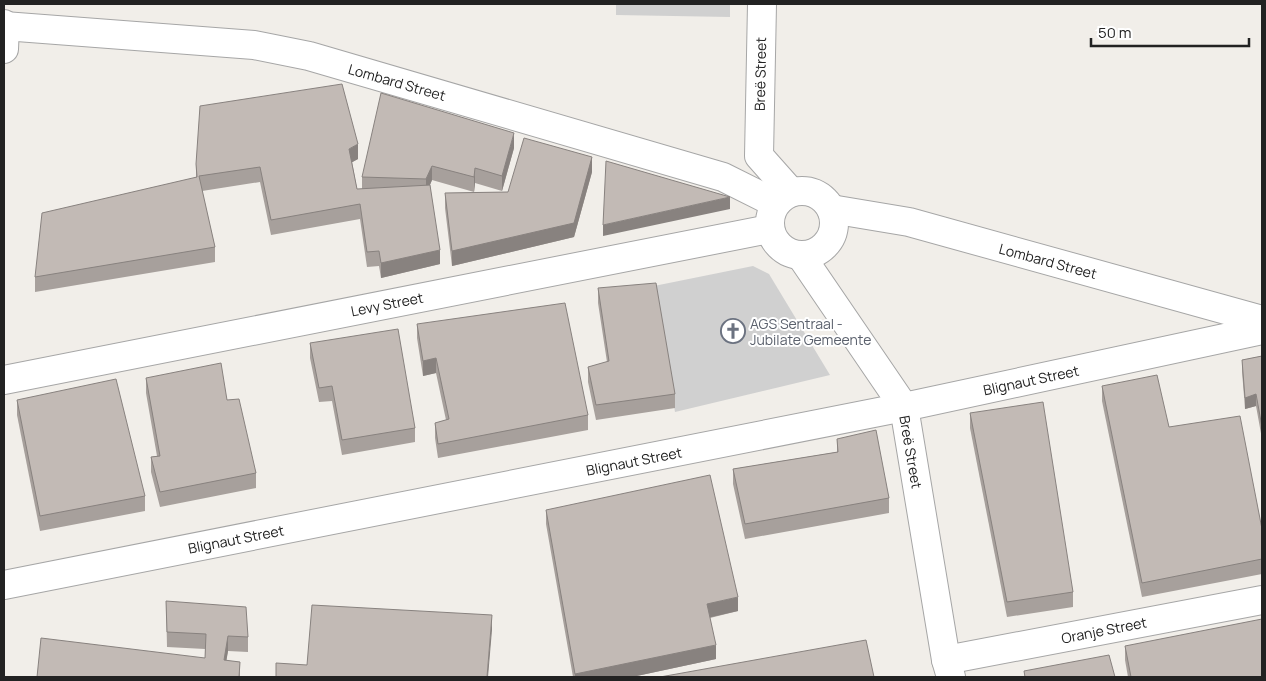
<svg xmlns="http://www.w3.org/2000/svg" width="1266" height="681" viewBox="0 0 1266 681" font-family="Manrope,sans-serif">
	<rect width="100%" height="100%" fill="#f1eee9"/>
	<g fill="#d0d0d0">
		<path d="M616 4H730V17L616 15Z"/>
		<path d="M753 266 769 274 830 375 675 412 654 286Z"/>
	</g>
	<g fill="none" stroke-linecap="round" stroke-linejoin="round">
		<defs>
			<g id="minor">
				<path d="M762 4 759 156 791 192"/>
				<path d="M4 24 5 26 4 49"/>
				<path d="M4 26 254 45 309 56 723 177 775 203"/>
				<circle cx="802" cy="223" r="32"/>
				<path d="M831 209 909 222 1262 320"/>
				<path d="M801 256 904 407 946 660 951 677"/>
				<path d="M4 380 769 229"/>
				<path d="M4 585 904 407 1262 330"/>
				<path d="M946 660 1262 600"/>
			</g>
		</defs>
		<use href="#minor" stroke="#a6a6a6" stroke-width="30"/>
		<use href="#minor" stroke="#fff" stroke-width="28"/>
	</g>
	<g fill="#a7a09c">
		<path d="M514 148 502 191 475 183 474 192 432 180 430 185 440 264 381 278 379 266 367 267 360 219 271 235 260 182 202 191 215 247V262L35 292V277L196 177V164L358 159 352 162 357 189H362V177Z"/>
		<path d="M592 172 574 237 452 266 445 208V193L508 192Z"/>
		<path d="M598 288 675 394V408L596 420 588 382V367L607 362 598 303Z"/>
		<path d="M417 324 588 415V430L438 458 435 438V423L446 420 436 373 423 376 417 338Z"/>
		<path d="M310 343 415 428V442L342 455 332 401 319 402 310 358Z"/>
		<path d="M1262 356V439L1256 406 1245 409 1242 371V360Z"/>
		<path d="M146 378 227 400 256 473V488L160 507 151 472V457L157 456 146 393Z"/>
		<path d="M1102 386 1169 427 1262 529V574L1142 597 1102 401Z"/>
		<path d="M17 400 145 496V511L40 531 17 415Z"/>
		<path d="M970 413 1073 592V607L1007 617 970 428Z"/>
		<path d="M837 439 889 498V513L745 539 733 484V469L837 452Z"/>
		<path d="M546 510 738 611 710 618 716 659 632 677H573L546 524Z"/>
		<path d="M166 601 248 637V652L228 651 226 661 240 662V677H37L205 658V649L167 647Z"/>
		<path d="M1125 646 1262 677H1128L1125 660Z"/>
	</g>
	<g fill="#88827f">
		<path d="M514 133V148L502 191V176Z"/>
		<path d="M358 144V159L349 164V149Z"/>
		<path d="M592 157V172L574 237 452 266V251Z"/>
		<path d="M432 166V180L426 194V179Z"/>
		<path d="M475 168V183L474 192V177Z"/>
		<path d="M730 197V209L603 236V225Z"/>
		<path d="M440 250V264L381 278V263Z"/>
		<path d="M436 358V373L423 376V361Z"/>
		<path d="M1256 394V406L1245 409V398Z"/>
		<path d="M738 597V611L707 618V604Z"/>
		<path d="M492 615V630L488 677H487Z"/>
		<path d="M228 636V651L224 675V660Z"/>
		<path d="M716 645V659L632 677H575V674Z"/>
	</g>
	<g fill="#c2bab5" stroke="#88827f">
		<path d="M342 84 358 144 349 149 357 189 430 185 440 250 381 263 379 251 367 252 360 204 271 220 260 167 199 176 215 247 35 277 42 213 197 177 196 164 200 106Z"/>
		<path d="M381 93 514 133 502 176 475 168 474 177 432 166 426 179 362 177Z"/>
		<path d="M524 138 592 157 574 223 452 251 445 193 508 192Z"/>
		<path d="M606 161 730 197 603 225Z"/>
		<path d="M656 283 675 394 596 405 588 367 609 361 598 288Z"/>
		<path d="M565 303 588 415 438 444 435 423 449 419 436 358 423 361 417 324Z"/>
		<path d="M398 329 415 428 342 440 332 386 319 388 310 343Z"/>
		<path d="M1262 356V427L1256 394 1245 398 1242 360Z"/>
		<path d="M221 363 227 400 239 399 256 473 160 492 151 457 160 456 146 378Z"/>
		<path d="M1157 375 1169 427 1240 416 1262 529V559L1142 583 1102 386Z"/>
		<path d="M116 379 145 496 40 516 17 400Z"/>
		<path d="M1043 402 1073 592 1007 602 970 413Z"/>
		<path d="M876 430 889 498 745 524 733 469 838 452 837 439Z"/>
		<path d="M710 475 738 597 707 604 716 645 575 674 546 510Z"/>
		<path d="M166 601 246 607 248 637 228 636 224 660 240 662 239 677H37L41 638 205 658 206 634 167 632Z"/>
		<path d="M312 605 492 615 487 677H276V663L307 665Z"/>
		<path d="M1262 619V677H1131L1125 646Z"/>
		<path d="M866 640 874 677H660Z"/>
		<path d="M1109 655 1115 677H1025L1024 671Z"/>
	</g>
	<defs>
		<symbol id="church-ring" viewBox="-11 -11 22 22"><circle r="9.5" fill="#fff" stroke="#6b7280" stroke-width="1.5"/><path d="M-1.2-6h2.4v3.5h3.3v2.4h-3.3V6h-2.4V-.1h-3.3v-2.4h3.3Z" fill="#6b7280"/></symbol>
	</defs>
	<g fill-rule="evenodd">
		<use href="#church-ring" x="719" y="317" width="28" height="28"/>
	</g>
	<g text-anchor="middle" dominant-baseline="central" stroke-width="4" stroke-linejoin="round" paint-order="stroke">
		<g font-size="14" fill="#222" stroke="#fff">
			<text transform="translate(760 74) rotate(-89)">Breë Street</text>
			<text transform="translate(397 82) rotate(16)">Lombard Street</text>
			<text transform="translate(1048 261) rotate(15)">Lombard Street</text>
			<text transform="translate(387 304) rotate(-11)">Levy Street</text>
			<text transform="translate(1031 380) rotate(-12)">Blignaut Street</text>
			<text transform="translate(911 452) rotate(80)">Breë Street</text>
			<text transform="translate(634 461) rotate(-11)">Blignaut Street</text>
			<text transform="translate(236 539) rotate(-11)">Blignaut Street</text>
			<text transform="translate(1104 630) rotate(-11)">Oranje Street</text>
		</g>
		<g font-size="14" fill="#5b616d" stroke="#fff" text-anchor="start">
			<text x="750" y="323">AGS Sentraal -<tspan x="750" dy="16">Jubilate Gemeente</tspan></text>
		</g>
	</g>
	<rect width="1266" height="681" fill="none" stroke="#222222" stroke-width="10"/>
	<path d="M1091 38v8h158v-8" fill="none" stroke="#222222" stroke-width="2.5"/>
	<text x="1098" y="38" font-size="15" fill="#222222" stroke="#ffffff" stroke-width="4" paint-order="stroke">50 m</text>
</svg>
